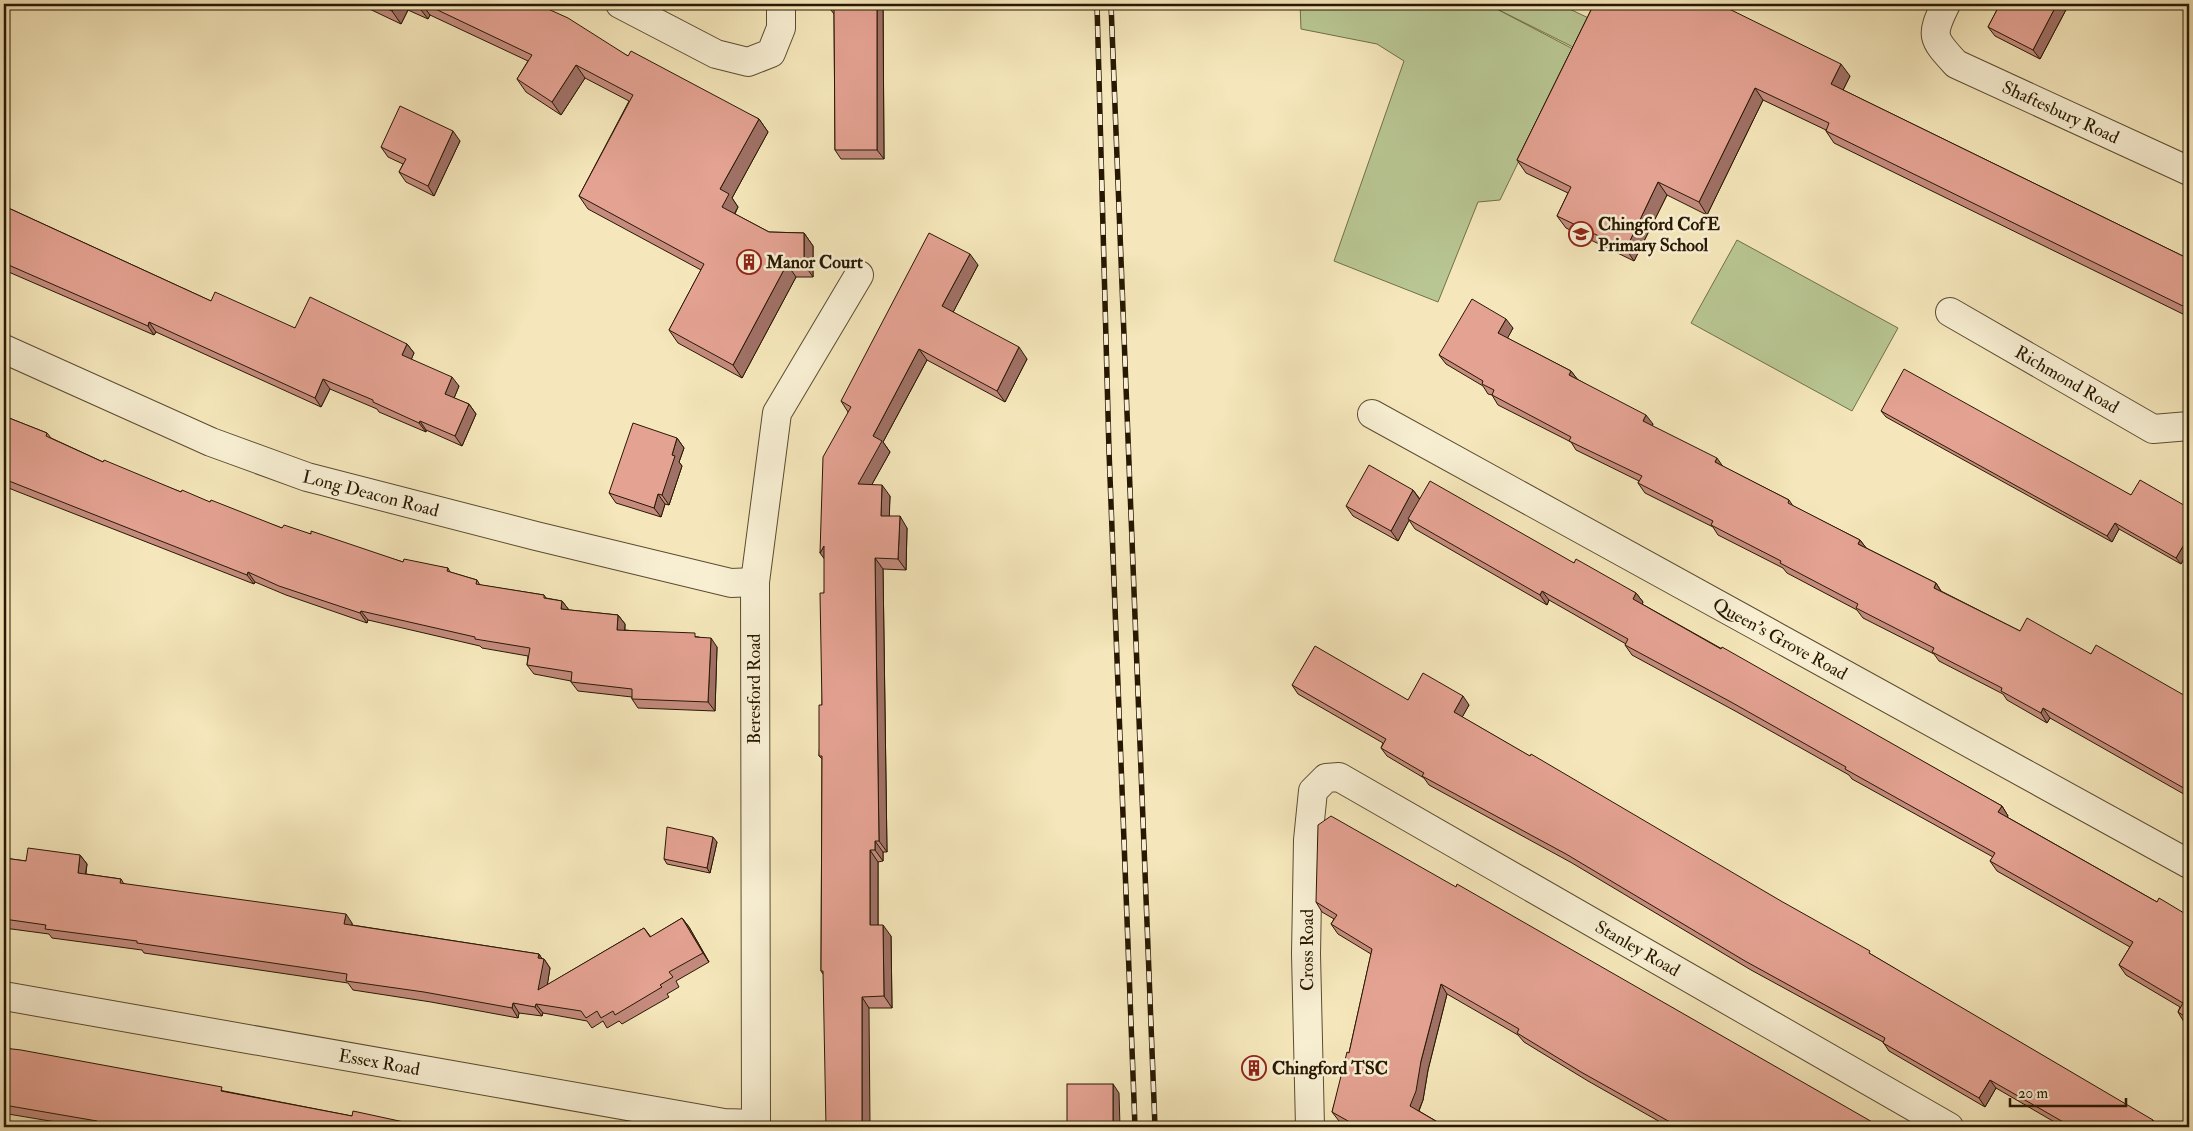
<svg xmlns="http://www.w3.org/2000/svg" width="2193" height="1131" viewBox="0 0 2193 1131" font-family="'IM FELL Double Pica',serif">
	<rect width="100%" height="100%" fill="#f5e7bb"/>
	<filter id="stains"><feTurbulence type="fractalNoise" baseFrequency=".004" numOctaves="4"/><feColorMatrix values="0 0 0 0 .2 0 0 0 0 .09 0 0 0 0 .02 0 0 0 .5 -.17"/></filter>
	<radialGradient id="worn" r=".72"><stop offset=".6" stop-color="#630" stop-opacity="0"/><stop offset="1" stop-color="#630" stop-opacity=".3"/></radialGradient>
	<g fill="#b8c693" stroke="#706f4a">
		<path d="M1300 4H1559L1599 23 1585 53 1491 6 1573 49 1500 200 1478 202 1438 302 1334 261 1404 61 1377 44 1301 29Z"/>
		<path d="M1737 240 1898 328 1852 411 1691 323Z"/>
	</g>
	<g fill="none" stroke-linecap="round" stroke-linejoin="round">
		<defs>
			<g id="minor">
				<path d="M620 4 716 54 748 62 771 53 781 28V4"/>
				<path id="s1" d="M1946 4C1930 36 1932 38 1956 64L2189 171"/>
				<path id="s2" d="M1950 312 2153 429 2189 426"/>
				<path id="s3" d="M4 349 211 442 307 477 536 536 731 583 755 582"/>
				<path id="s4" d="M1372 414 2189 864"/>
				<path id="s5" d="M4 996 724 1123 756 1124"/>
				<path d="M756 1127 755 582 777 413 859 275"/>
				<path id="s6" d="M1310 1127 1306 954 1308 840 1313 791 1326 778 1339 777 1949 1127"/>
			</g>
		</defs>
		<use href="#minor" stroke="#5b4c30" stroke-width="30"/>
		<use href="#minor" stroke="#f8efd3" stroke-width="28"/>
		<defs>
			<g id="rail">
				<path d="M1097 4 1109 451 1135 1127"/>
				<path d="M1111 4 1155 1127"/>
			</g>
		</defs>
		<use href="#rail" stroke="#281802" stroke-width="5.5"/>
		<use href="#rail" stroke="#f8efd3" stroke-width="4" stroke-dasharray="11" stroke-linecap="butt"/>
	</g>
	<g fill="#c48b7e" stroke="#281802">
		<path d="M359 4H537L628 56 759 119 768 132 732 198 738 207 735 214 769 232 804 233 813 246V277H796L742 378 678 343 669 330 701 270 588 209 579 196 629 101 585 78 561 115 526 92 517 79 528 61 430 15 428 19 408 10 401 24Z"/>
		<path d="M831 4H883L884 159H841L835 150 834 14 831 10Z"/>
		<path d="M1594 4 1850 76 1843 90 2189 259V317L1834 143 1826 131V130L1763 100 1707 215 1667 195 1634 261 1566 228 1557 216 1568 193 1526 173 1517 160Z"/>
		<path d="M2000 4H2069L2040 59 1995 36 1988 27Z"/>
		<path d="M460 141 434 196 406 182 399 172 403 164 388 157 381 147Z"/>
		<path d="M4 206 211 301 295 328 407 344 414 353 411 359 459 386 454 398 469 404 476 414 462 446 426 430V432L379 412 377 409 330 389 321 407 156 332 154 335 4 270Z"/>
		<path d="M978 265 953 312 1027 359 1005 402 927 360 883 442 890 452 872 484 890 496 889 516 907 528 906 570 883 569 887 852H883V861L878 862V925L891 936 892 1008H869L823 974 821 971 822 759 819 756 822 705 824 593 848 412 841 401Z"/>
		<path d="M1513 328 1507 338 1571 371 1577 379 1653 424 1652 426 1722 466 1789 500 1793 506 1860 540 1866 548 1936 583 1941 591 2020 631 2091 654 2189 698V797L2050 718 2047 723 2007 700 2003 694 1939 661 1934 654 1863 618 1857 610 1787 573 1783 568 1718 535 1713 527 1645 493 1638 483 1639 481 1576 450 1571 442 1498 405 1492 395 1488 394 1483 386 1446 364 1439 355Z"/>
		<path d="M1881 411 2131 495 2189 508V549L2181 564 2119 529 2112 542 1886 417Z"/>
		<path d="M4 416 47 433 51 438 103 462 181 492 282 528 311 534 403 562 448 568 450 572 477 580 480 585 544 595 546 598 562 601 569 610 618 615 625 624V630L699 637 717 647 715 711 638 708 632 699V697L578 691 571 682V681L534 674 527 665 528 656 482 648 480 646 368 620 367 623 286 595 255 582 254 584 16 491 4 486Z"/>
		<path d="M677 438 684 448 679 462 682 466 669 505 665 504 661 517 616 503 609 493Z"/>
		<path d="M1413 490 1420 499 1574 563 1636 593 1643 602 1642 604 2002 806 2008 816 2007 817 2157 902 2189 916V1024L2184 1022 2178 1012 2180 1007 2126 975 2119 965 2130 947 1997 871 1990 861 1993 857 1852 779 1849 775 1737 712 1632 655 1625 645 1626 644 1549 600 1547 605 1415 529 1409 520 1398 541 1353 516 1346 506Z"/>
		<path d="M1292 685 1408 700 1469 705 1462 717 1874 956 2158 1127H2063L1996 1088 1985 1107 1889 1051 1883 1042 1751 970 1572 863 1429 785 1424 778 1387 756 1381 748 1383 743 1298 694Z"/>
		<path d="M717 842 710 873 667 864 664 859Z"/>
		<path d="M80 855 87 864 86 874 121 879 124 884 352 923V925L539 954 542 959H544L550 968 547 985 644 928 651 937 682 918 689 927 709 962 676 981 679 987 667 994 669 997 622 1024 619 1021 607 1028 603 1021 592 1028 587 1021 543 1013 542 1016 519 1013 518 1018 431 1002 353 990 348 983 144 953 142 950 52 938 49 934 4 928V858L26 861Z"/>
		<path d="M1316 902 1881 1127H1669L1588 1081 1524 1042 1518 1035 1447 994 1428 1070 1423 1100 1419 1111 1446 1127H1349L1339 1121 1332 1112 1349 1053 1371 954 1338 934 1331 924 1334 919 1322 912Z"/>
		<path d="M4 1048 352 1116 427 1127H86L8 1114 5 1127H4Z"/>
	</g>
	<g fill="#a07166" stroke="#281802">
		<path d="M395 4H404L408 10 401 24 392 11Z"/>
		<path d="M420 4H422L430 15 428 19 418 6Z"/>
		<path d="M877 4H883L884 159 877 150Z"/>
		<path d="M2057 4H2069L2040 59 2033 50Z"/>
		<path d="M1841 64 1850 76 1840 96 1831 84Z"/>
		<path d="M576 65 585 78 561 115 552 102Z"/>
		<path d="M1755 88 1763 100 1707 215 1699 202Z"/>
		<path d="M759 119 768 132 732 198 738 207 731 220 722 207 720 189Z"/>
		<path d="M453 131 460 141 434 196 428 186Z"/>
		<path d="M1658 182 1667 195 1634 261 1626 249Z"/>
		<path d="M804 233 813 246V277L804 264Z"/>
		<path d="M970 254 978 265 950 318 942 306Z"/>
		<path d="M787 264 796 277 742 378 733 365Z"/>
		<path d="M1506 319 1513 328 1505 343 1498 333Z"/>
		<path d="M149 322 156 332 154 335 148 326Z"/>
		<path d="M407 344 414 353 409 365 402 355Z"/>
		<path d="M1019 347 1027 359 1005 402 997 391Z"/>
		<path d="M919 349 927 360 883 442 890 452 866 495 858 484 873 436Z"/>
		<path d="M1571 371 1578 380 1569 375Z"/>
		<path d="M452 377 459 386 452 403 445 394Z"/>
		<path d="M323 379 330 389 321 407 315 398Z"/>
		<path d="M469 404 476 414 462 446 455 436Z"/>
		<path d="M1646 415 1653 424 1650 431 1643 421Z"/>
		<path d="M420 421 426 430V432L419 423Z"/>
		<path d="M677 438 684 448 679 462 682 466 669 505 662 495 672 455Z"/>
		<path d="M1717 458 1724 468 1715 462Z"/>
		<path d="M882 485 890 496 889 527 881 516Z"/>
		<path d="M1413 490 1420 500 1398 541 1391 531Z"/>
		<path d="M658 494 665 504 661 517 654 508Z"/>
		<path d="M900 516 907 528 906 570 898 559Z"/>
		<path d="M2115 523 2119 529 2112 542 2107 536Z"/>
		<path d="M2189 536V549L2181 564 2176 558Z"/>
		<path d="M1860 540 1867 549 1858 544Z"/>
		<path d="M824 546 828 564 820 553Z"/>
		<path d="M875 558 883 569 887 852 879 841Z"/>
		<path d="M248 572 255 582 254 584 247 575Z"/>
		<path d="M1936 583 1942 593 1934 588Z"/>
		<path d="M1542 591 1549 600 1547 605 1540 595Z"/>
		<path d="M1636 593 1643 602 1640 608 1633 599Z"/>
		<path d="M562 601 569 610 561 609Z"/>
		<path d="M361 611 368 620 367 623 360 613Z"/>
		<path d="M618 615 625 624 624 639 617 630Z"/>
		<path d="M711 638 717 647 715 711 708 702Z"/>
		<path d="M1463 696 1469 705 1460 721 1454 712Z"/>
		<path d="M2043 708 2050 718 2047 723 2041 713Z"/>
		<path d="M2002 806 2008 816 2005 822 1998 812Z"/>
		<path d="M713 837 717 842 710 873 707 868Z"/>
		<path d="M875 841 883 852V861L875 850Z"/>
		<path d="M870 850 878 862V937L870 925Z"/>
		<path d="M80 855 87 864 84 882 78 873Z"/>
		<path d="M346 914 352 923 351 933 344 924Z"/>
		<path d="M682 918 689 927 709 962 703 953Z"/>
		<path d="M883 925 891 936 892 1008 884 996Z"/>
		<path d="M539 954 543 960 544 959 550 968 545 1000 538 990Z"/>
		<path d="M1441 984 1447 994 1428 1070 1423 1100 1417 1115 1410 1106 1421 1061Z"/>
		<path d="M862 997 869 1008 870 1127H862Z"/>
		<path d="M513 1003 519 1013 518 1018 512 1008Z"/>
		<path d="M536 1004 543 1013 542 1016 535 1007Z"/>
		<path d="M1990 1080 1996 1088 1985 1107 1979 1098Z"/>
		<path d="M1113 1084 1119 1093 1120 1127H1113Z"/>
		<path d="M4 1108 8 1114 5 1127 4 1126Z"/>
		<path d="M2153 1120 2158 1127H2148Z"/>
	</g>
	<g fill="#e4a292" stroke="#281802">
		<path d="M376 4H395L392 11Z"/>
		<path d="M413 4H420L418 6Z"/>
		<path d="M425 4H537L568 18 628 56 631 51 759 119 720 189 729 194 722 207 769 232 804 233V264H787L733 365 669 330 704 264 579 196 633 95 576 65 552 102 517 79 532 55Z"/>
		<path d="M831 4H877V150H835L834 9 831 10Z"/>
		<path d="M1594 4H1719L1841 64 1831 84 2189 259V309L1826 131 1829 123 1755 88 1699 202 1658 182 1626 249 1557 216 1571 187 1517 160Z"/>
		<path d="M2000 4H2057L2033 50 1988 27Z"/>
		<path d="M400 106 453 131 428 186 399 172 406 159 381 147Z"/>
		<path d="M4 206 211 301 215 292 295 328 310 297 407 344 402 355 452 377 445 394 469 404 455 436 420 421 419 423 373 402V400L323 379 315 398 149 322 148 326 4 263Z"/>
		<path d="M929 233 970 254 942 306 1019 347 997 391 919 349 873 436 882 441 858 484 882 485 881 516H900L898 559 875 558 879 841H875V850H870V925H883L884 996 862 997V1127H826L823 971H821L822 756H819V705H822L820 593H824V546L820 553 823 457 851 407 841 401Z"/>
		<path d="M1472 299 1506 319 1498 333 1571 371 1569 375 1646 415 1643 421 1717 458 1715 462 1789 500 1788 503 1860 540 1858 544 1936 583 1934 588 2020 631 2027 618 2091 654 2096 645 2189 698V791L2043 708 2041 713 2001 691 2002 688 1932 652 1934 648 1856 608 1858 604 1780 563 1781 561 1711 525 1713 521 1638 483 1642 476 1569 441 1571 437 1492 395 1494 390 1482 384 1483 381 1439 355Z"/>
		<path d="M1904 369 2131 495 2140 480 2189 508V536L2176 558 2115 523 2107 536 1881 411Z"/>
		<path d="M4 416 47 433 46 436 103 462 104 460 181 492 182 490 210 502 211 500 282 528 284 525 311 534V531L403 562 404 559 448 568 447 571 477 580 476 584 544 595V598L562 601 561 609 618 615 617 630 695 633V637L711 638 708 702 632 699V689L571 682 572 672 527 665 530 648 475 639V637L361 611 360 613 279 586 248 572 247 575 9 481 4 479Z"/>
		<path d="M633 423 677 438 672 455 675 456 662 495 658 494 654 508 609 493Z"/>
		<path d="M1369 465 1413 490 1391 531 1346 506Z"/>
		<path d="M1430 481 1574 563 1576 559 1636 593 1633 599 1721 649 1722 647 2002 806 1998 812 2157 902 2159 898 2189 916V1019L2178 1012 2183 1003 2119 965 2133 942 1990 861 1995 853 1845 769 1846 767 1731 702 1625 645 1628 639 1542 591 1540 595 1408 519Z"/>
		<path d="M1315 646 1408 700 1423 673 1463 696 1454 712 1530 756 1531 754 1781 901 1870 951 1869 953 2153 1120 2148 1127H2072L1990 1080 1979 1098 1883 1043 1885 1038 1745 961 1566 854 1422 776 1424 773 1381 748 1386 739 1292 685Z"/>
		<path d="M1331 816 1456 887 1457 884 1881 1127H1679L1581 1072 1517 1033 1519 1029 1441 984 1421 1061 1416 1091 1410 1106 1446 1127H1356L1357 1126 1332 1112 1347 1052 1349 1053 1372 949 1331 924 1337 915 1316 902 1318 825Z"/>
		<path d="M667 827 713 837 707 868 664 859Z"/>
		<path d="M28 848 80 855 78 873 121 879 120 883 346 914 344 924 539 954 538 958 544 959 538 990 644 928 650 937 682 918 703 953 669 972 673 977 660 985 662 987 615 1015 613 1011 601 1018 597 1011 586 1018 581 1011 536 1004 535 1007 513 1003 512 1008 424 992 346 981 347 974 137 943V941L45 929 46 925 4 919V858L26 861Z"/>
		<path d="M4 1048 21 1050 222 1087 221 1091 352 1116 353 1111 427 1127H96L97 1121 4 1105Z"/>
		<rect x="1067" y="1084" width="46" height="43"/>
	</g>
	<defs>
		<symbol id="school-ring" viewBox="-11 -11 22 22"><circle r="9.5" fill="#f8efd3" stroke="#8f2418" stroke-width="1.5"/><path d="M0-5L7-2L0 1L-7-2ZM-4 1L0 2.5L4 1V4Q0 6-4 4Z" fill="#8f2418"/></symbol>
		<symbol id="building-ring" viewBox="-11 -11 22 22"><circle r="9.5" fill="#f8efd3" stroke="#8f2418" stroke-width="1.5"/><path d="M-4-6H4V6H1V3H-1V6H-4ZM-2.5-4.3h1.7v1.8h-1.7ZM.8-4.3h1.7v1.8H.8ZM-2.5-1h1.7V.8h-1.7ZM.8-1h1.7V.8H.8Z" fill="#8f2418"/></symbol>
	</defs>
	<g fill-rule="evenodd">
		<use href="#school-ring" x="1567" y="220" width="28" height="28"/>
		<use href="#building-ring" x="735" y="248" width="28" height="28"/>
		<use href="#building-ring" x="1240" y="1054" width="28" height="28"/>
	</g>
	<g text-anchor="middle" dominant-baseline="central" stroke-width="5" stroke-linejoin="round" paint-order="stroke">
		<g font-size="18" fill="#281802" stroke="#f8efd3">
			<text stroke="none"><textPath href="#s1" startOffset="184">Shaftesbury Road</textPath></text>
			<text stroke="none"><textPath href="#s2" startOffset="135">Richmond Road</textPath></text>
			<text stroke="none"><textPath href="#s3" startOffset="395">Long Deacon Road</textPath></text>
			<text stroke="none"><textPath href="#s4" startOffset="466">Queen's Grove Road</textPath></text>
			<text transform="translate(754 689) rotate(-90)">Beresford Road</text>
			<text stroke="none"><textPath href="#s6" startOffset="712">Stanley Road</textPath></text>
			<text transform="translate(1307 950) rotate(-90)">Cross Road</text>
			<text stroke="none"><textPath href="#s5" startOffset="381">Essex Road</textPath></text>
		</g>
		<g font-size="18" font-weight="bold" fill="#281802" stroke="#f8efd3" text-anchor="start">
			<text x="1598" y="224">Chingford CofE<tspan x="1598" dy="21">Primary School</tspan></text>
			<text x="766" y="262">Manor Court</text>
			<text x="1272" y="1068">Chingford TSC</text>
		</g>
	</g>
	<rect width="2193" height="1131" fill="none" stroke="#f5e7bb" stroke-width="20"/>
	<rect x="5" y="5" width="2183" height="1121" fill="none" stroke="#281802" stroke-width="2.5"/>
	<rect x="10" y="10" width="2173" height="1111" fill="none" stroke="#281802"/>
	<path d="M2010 1098v8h116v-8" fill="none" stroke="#281802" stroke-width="2.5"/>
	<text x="2018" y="1098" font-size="15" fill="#281802" stroke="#f8efd3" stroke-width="4" paint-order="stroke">20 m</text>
	<rect width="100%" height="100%" filter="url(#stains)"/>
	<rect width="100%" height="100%" fill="url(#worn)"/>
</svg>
